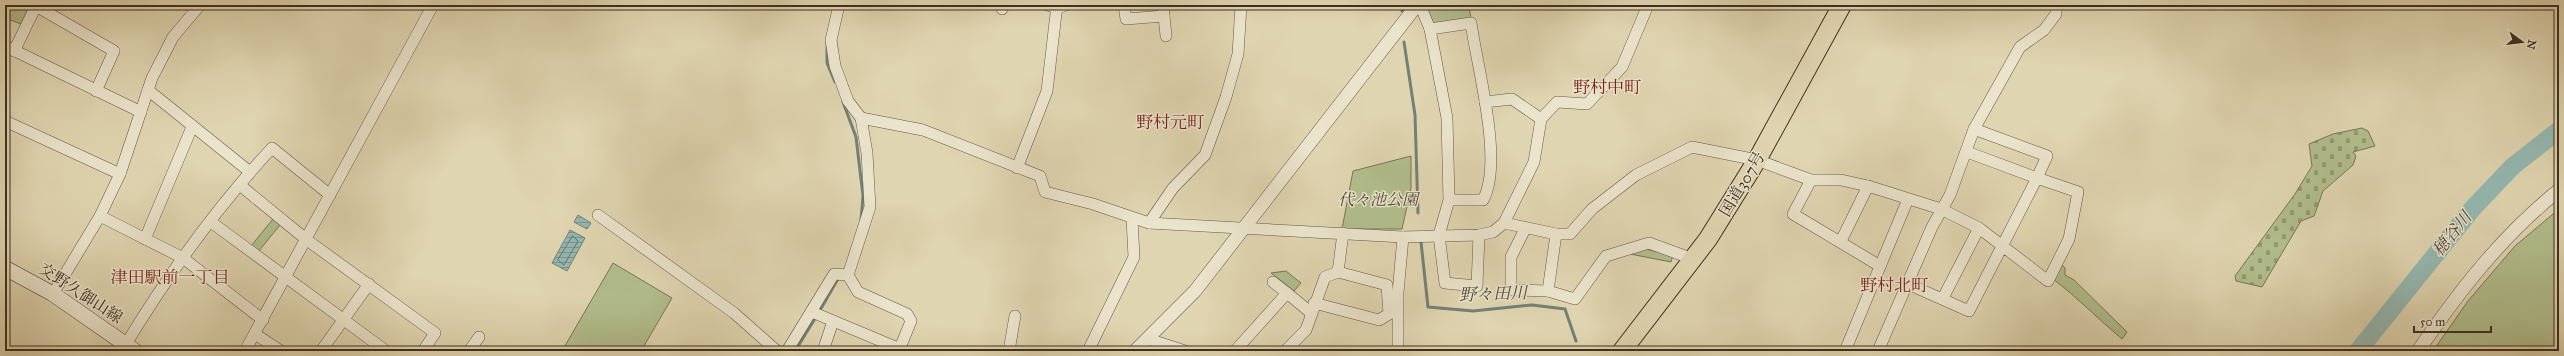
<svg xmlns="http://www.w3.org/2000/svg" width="2564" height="356" viewBox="0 0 2564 356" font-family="'IM FELL Great Primer','Noto Serif JP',serif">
	<defs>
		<pattern id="cemetery-stones" width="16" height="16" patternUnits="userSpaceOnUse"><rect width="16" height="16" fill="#b1bd8c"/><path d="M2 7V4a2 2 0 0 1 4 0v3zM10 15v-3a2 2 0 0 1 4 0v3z" fill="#919a72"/></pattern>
		<pattern id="water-rules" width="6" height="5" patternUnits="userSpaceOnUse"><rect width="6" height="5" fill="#95b8b1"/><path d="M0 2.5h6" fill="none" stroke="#7b9690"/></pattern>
	</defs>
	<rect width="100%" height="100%" fill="#dfd5b0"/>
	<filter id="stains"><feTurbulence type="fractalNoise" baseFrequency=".005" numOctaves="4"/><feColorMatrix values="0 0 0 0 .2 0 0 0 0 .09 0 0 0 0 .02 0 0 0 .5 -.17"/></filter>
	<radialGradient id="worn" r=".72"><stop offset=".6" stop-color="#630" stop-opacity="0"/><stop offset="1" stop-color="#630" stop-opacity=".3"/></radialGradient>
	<g fill="#b1bd8c" stroke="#787656">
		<path d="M8 5H30L21 24 5 18Z"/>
		<path d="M1425 5H1469L1471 19 1434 24Z"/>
		<path d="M1411 156V188L1402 229H1342L1353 171Z"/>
		<path d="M2559 209V351H2433L2468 301 2515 246Z"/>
		<path d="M273 219 280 225 258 252 251 246Z"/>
		<path d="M1645 249 1673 255 1671 262 1630 254Z"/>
		<path d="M613 263 672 298 641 351H562Z"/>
		<path d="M2061 264 2065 268V275L2074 280 2127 332 2122 339C2098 319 2077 297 2052 278Z"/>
		<path d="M1286 271 1301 283 1294 291 1271 273Z"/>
	</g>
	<path fill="url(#cemetery-stones)" stroke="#787656" d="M2362 128 2368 131 2375 146 2353 152 2356 156 2353 165 2323 191 2314 216 2301 221 2262 287 2236 281 2235 276 2295 194 2312 166 2309 144 2333 134Z"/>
	<g fill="url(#water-rules)" stroke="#738177">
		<path d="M578 215 591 223 587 229 574 222Z"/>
		<path d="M570 230 585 238 567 271 552 263Z"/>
	</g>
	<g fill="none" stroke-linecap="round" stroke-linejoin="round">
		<path stroke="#6a7468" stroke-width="1" d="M573 236 578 241 564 265 558 260Z"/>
		<g stroke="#738177" stroke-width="3">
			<path d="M1401 5 1402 11"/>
			<path d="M1404 42 1415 115 1418 213"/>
			<path d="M827 46V63L835 82"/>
			<path d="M843 102 856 137 863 196 861 220"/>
			<path d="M1421 242 1428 307 1473 311 1532 305 1565 309 1576 341"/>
			<path d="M819 312 839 277"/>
			<path d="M795 351 816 317"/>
		</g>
		<path stroke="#95b8b1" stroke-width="18" d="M2358 351 2473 208 2513 166 2559 130"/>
		<defs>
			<g id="minor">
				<path d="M1047 5 1058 8 1066 5"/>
				<path d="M1124 5 1126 19 1164 16"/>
				<path d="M1163 5 1166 36"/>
				<path d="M1420 5 1430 29"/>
				<path d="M1002 9 1003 5"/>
				<path d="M5 46 141 112"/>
				<path d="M14 51 36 6 114 51 96 91"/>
				<path d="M148 90 250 172"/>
				<path d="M1485 102 1512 99 1541 119"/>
				<path d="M861 118 923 130 1040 176 1045 192 1093 204 1149 223 1403 237 1479 235 1493 232 1504 223 1556 234H1570L1592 209 1636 175 1692 147 1757 160 1811 180H1841L1868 186 1941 209 1979 228 2048 281 2069 239 2078 192 2037 178 1969 311 1908 284"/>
				<path d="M5 121 120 174"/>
				<path d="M1967 152 2037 178 2047 156 1974 129"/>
				<path d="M1017 168 1047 91 1057 5"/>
				<path d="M1811 180 1793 214 1880 266"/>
				<path d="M241 186 307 240 435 333 423 351"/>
				<path d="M1449 200H1483C1504 162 1477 67 1471 23L1430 29 1447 118 1449 200 1439 235 1445 283 1477 286 1479 235"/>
				<path d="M598 215 734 313 777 351"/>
				<path d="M100 216 183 258 263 320"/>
				<path d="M211 222 386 351"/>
				<path d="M1149 223 1173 188 1205 155 1226 97 1238 54 1241 5"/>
				<path d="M1504 223 1534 162 1541 119 1557 102 1587 104 1622 67 1648 5"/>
				<path d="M1525 229 1511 257V290L1548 291"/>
				<path d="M1556 234 1548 291 1575 299 1606 256 1649 243 1693 259"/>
				<path d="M145 239 192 127"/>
				<path d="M1841 241 1868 186"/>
				<path d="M848 275 858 292 907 314 911 321 900 348"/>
				<path d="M1287 293 1310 312"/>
				<path d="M53 294 100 216 120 174 152 78 173 37 200 5"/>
				<path d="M1943 298 1979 228"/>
				<path d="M1314 303 1379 320 1389 314 1387 285 1338 272"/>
				<path d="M812 312 905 351"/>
				<path d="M255 334 281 351"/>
				<path d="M1148 339 1185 351"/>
				<path d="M126 344C168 275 217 207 272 148L330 195"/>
				<path d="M245 351 433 5"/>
				<path d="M321 351 369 284"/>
				<path d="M469 351 479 337"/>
				<path d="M787 351 834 274 848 275 870 207 867 153 861 118 848 101 835 66 831 40 839 5"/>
				<path d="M823 351 833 321"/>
				<path d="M1009 351 1015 316"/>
				<path d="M1088 351 1134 257 1132 219"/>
				<path d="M1235 351 1287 293 1273 282"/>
				<path d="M1285 351 1306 330 1325 277 1338 272 1343 233"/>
				<path d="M1398 351V293L1403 237"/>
				<path d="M1845 351 1908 199"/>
				<path d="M1878 351 1932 227 1950 195 1974 129 2020 47 2044 30 2056 14V5"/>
			</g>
			<g id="tertiary">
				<path d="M1135 351 1195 291 1417 5"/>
				<path d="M2418 351C2460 290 2501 237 2559 190"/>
			</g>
			<path id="secondary" d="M5 268 53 294 135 351"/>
			<path id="trunk" d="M1622 351 1708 239 1757 160 1842 5"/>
		</defs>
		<use href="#minor" stroke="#675844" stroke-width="12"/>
		<use href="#tertiary" stroke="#675844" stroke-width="14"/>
		<use href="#secondary" stroke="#3f2f20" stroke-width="16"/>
		<use href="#trunk" stroke="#3f2f20" stroke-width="20"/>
		<use href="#minor" stroke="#eae4cc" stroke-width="11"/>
		<use href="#tertiary" stroke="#eae4cc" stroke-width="13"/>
		<use href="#secondary" stroke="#eae4cc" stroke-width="15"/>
		<use href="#trunk" stroke="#dfd5b0" stroke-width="18"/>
	</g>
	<g text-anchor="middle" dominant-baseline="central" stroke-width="3" stroke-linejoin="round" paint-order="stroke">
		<g font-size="16" fill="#3f2f20" stroke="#eae4cc">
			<text transform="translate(1742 184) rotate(-59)">国道307号</text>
			<text transform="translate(81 293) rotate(33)">交野久御山線</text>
		</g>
		<g font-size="16" font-style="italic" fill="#564b36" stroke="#eae4cc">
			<text x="1378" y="199">代々池公園</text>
		</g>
		<g font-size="17" fill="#7a1f14" stroke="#eae4cc">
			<text x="1607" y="87">野村中町</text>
			<text x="1170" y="122">野村元町</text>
			<text x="170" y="277">津田駅前一丁目</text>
			<text x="1894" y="285">野村北町</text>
		</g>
		<g font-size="17" font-style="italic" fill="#504a3d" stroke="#eae4cc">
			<text transform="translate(2452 234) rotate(-51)">穂谷川</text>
			<text transform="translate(1493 294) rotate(-2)">野々田川</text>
		</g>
	</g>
	<rect width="2564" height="356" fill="none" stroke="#dfd5b0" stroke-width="20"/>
	<rect x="6" y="6" width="2552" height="344" fill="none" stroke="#3f2f20" stroke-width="2"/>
	<rect x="10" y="10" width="2544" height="336" fill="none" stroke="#3f2f20"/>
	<g transform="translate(2522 42) rotate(105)" stroke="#eae4cc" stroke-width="3" paint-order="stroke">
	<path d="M0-3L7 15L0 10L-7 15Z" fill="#3f2f20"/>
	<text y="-6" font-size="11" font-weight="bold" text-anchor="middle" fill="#3f2f20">N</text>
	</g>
	<path d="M2414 326v6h77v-6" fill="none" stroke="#3f2f20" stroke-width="2"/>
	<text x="2420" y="326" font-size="12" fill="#3f2f20" stroke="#eae4cc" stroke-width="3" paint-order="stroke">50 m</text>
	<rect width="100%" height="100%" filter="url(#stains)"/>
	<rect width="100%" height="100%" fill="url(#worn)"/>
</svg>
